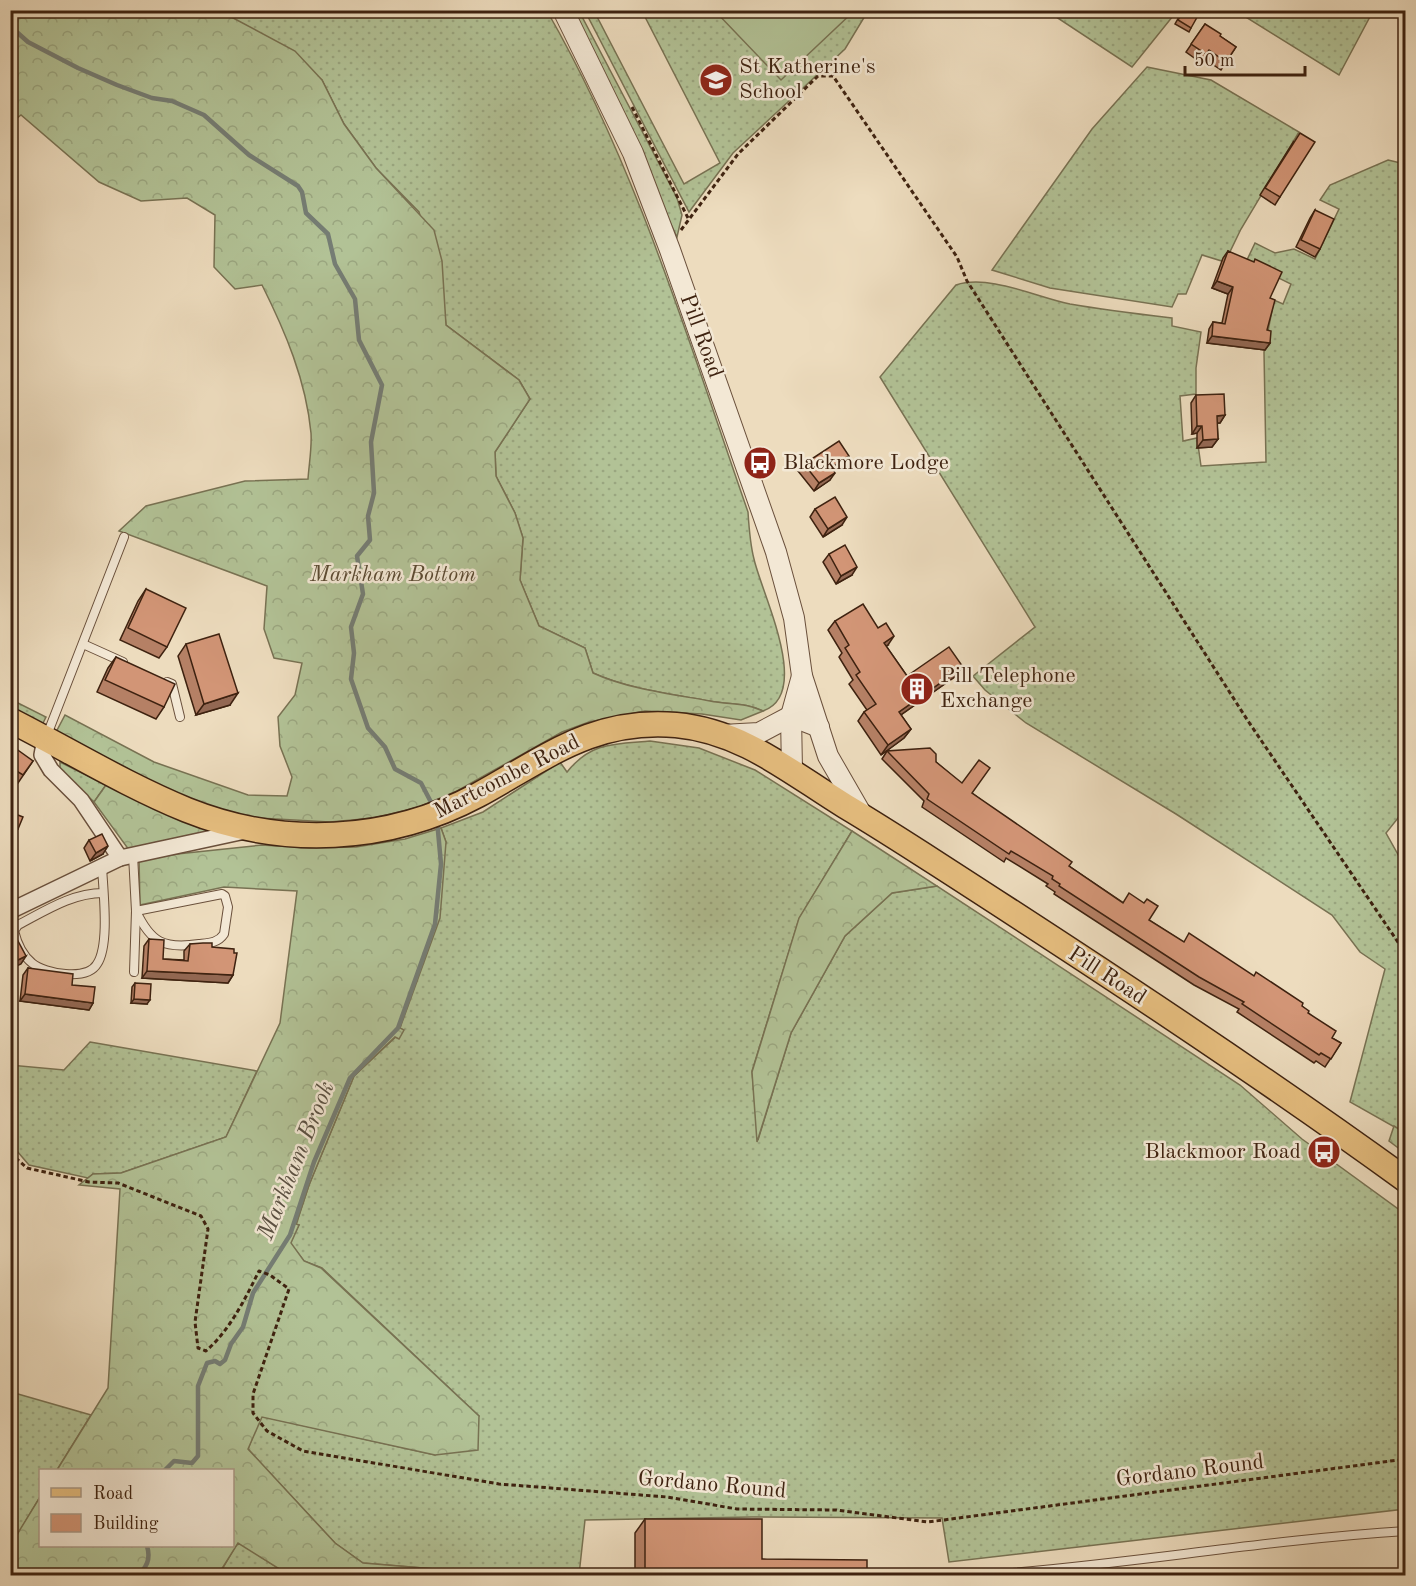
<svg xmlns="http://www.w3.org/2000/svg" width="1416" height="1586" viewBox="0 0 1416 1586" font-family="'Old Standard TT',serif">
	<defs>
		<pattern id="grass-dots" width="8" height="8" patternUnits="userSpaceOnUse" patternTransform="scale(1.5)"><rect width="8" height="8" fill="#b2c296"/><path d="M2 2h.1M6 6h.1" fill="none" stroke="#9aa680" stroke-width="1.8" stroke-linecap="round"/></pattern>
		<pattern id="forest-crowns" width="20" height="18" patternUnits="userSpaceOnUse" patternTransform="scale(1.5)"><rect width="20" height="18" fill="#b2c296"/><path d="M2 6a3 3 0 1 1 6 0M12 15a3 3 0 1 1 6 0" fill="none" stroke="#9aa680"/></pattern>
	</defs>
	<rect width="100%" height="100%" fill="#eddcbe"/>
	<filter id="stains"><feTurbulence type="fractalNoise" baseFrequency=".00333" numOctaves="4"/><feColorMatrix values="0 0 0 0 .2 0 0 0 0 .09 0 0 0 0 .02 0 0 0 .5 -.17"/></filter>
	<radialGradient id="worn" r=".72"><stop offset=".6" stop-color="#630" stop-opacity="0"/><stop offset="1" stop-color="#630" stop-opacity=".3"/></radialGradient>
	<g fill="url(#grass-dots)" stroke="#787253" stroke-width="1.5">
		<path d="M220 11H547C637 167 689 343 748 512 749 528 750 544 754 559 761 592 813 694 763 711 745 702 729 705 710 701 671 694 628 689 593 673L585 648 539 626 520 580 523 538 515 513 496 476 495 452 530 399 519 380 446 325 443 298 419 212 376 168 344 124 322 80 255 31Z"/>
		<path d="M569 11H579L677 198 682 215 677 237Z"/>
		<path d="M585 11H594L684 184 720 163 642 11H868L845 49 733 153 689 212Z"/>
		<path d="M1047 11H1177L1132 67Z"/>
		<path d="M1236 11 1373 10V11L1339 75Z"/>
		<path d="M1147 67 1211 80 1299 132 1241 229 1225 262 1202 255 1186 294H1178L1172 307 1050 288 992 270 1092 129Z"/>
		<path d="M1388 160 1405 164 1406 808 1386 833 1405 867V1133L1350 1102 1385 969 1360 952 1332 915 1176 814 1026 723 985 690 973 676 1035 627 880 377 956 285C989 274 1036 297 1070 304 1104 310 1138 314 1172 318V326L1201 332 1196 368V394L1180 396 1183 441 1197 438 1201 466 1266 462 1264 352 1274 300 1283 304 1291 284 1246 262 1255 243 1275 253 1294 249 1315 259 1339 209 1320 200 1330 185Z"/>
		<path d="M10 699 46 717 40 729 11 713Z"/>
		<path d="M650 741 699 748 755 770 852 831 799 919 752 1071 758 1140 791 1033 845 936 892 893 937 886 1240 1085 1302 1139 1405 1214V1509L949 1562 942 1518 752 1517 585 1520 579 1575H507L363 1563 335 1543 248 1449 261 1416 435 1455 479 1416 322 1268 304 1261 290 1243 299 1225H296L309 1185 354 1076 403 1030 400 1028 446 842 441 828 483 812 560 762 567 772C591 742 614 744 650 741Z"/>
		<path d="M60 762 106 785 94 802 60 769Z"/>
		<path d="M90 1042 257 1071 226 1137 121 1173 93 1174 88 1178 29 1165 11 1144 10 1065 64 1070Z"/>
		<path d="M11 1392 91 1415 57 1470H40V1497L11 1546Z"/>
		<path d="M238 1542 289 1575 218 1576Z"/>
	</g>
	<g fill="url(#forest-crowns)" stroke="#787253" stroke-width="1.5">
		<path d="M11 11H220L295 51 322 80 344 124 376 168 434 230 442 261 446 325 519 380 530 399 495 452 496 476 515 513 523 538 520 580 539 626 585 648 593 673C628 689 671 694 710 701 729 705 745 702 763 711L741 720 702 714 645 711 589 722 562 732 457 791 419 807 374 818 330 822 240 817 178 800 54 736 65 715 154 762 248 795 287 796 292 777 280 746 278 717 295 695 302 663 274 658 264 629 267 586 119 531 146 506 245 481 308 479C309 464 312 448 311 433 306 380 285 331 262 285L235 289 214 267 215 215 187 198 141 201 99 182 21 115 11 123Z"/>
		<path d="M106 785 225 831 129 850 94 802Z"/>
		<path d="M441 828 446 842 440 918 400 1028 404 1030 399 1039 395 1037 354 1076 309 1185 296 1224 299 1225 291 1243 304 1261 321 1268 479 1416 478 1450 435 1455 262 1417 248 1449 335 1543 363 1563 507 1575H289L238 1543 218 1575H11L10 1546 40 1497V1546H232V1470H57L108 1388 120 1189 79 1185 93 1174 121 1173 226 1137 280 1023 297 891 224 887 140 905 139 858 262 845 309 848 356 847 405 839Z"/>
		<path d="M852 831 937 886 892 893 845 936 791 1033 757 1142 752 1072 799 918Z"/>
		<path d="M1394 1126 1405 1133V1153L1389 1141Z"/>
	</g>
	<path fill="#b2c296" stroke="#787253" stroke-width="1.5" d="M715 11H854L781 80Z"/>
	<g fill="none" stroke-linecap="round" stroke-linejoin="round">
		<g stroke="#757d74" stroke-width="4.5">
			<path d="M10 26 28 42 78 68 117 85 152 98 172 101 204 115 249 155 298 186 302 192 306 213 328 234 335 264 355 299 359 340 382 385 371 442 374 493 368 516 370 540 357 556 363 594 351 627 354 653 351 679 368 728 385 747 395 769 421 783 433 806"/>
			<path d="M165 1470 174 1461 192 1463 198 1456V1386L207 1363 215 1361 220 1364 225 1360 231 1344 243 1327 253 1293 290 1235 314 1162 350 1078 398 1028 435 924 441 864 437 820"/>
			<path d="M135 1576C147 1569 151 1559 147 1546"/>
		</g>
		<defs>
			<g id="service">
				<path d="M83 644 123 662"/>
				<path d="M167 682 172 684 180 717"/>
				<path d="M47 735 124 537"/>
				<path d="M133 855 136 911 134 972"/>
				<path d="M102 866C103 890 110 945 97 964 87 981 45 974 32 963 22 955 17 943 14 931L18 925C45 911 72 893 103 893"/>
				<path d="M222 894 225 896 228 907 224 934C218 943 209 943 199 944 164 949 151 943 136 911Z"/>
				<path d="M975 1576C1119 1566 1262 1540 1406 1531"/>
			</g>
			<g id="minor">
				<path d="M45 739 42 755 51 770 81 800 120 858"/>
				<path d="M10 911 120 858 245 831"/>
			</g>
			<g id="tertiary">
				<path d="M563 10 633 153 670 250 776 552 794 618 802 676 828 756 862 815"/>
				<path d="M722 735 759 733 791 716 819 727"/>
				<path d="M792 770 791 716 802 676"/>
			</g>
			<path id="primary" d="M10 720C69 750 126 785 187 810 282 848 388 843 478 795 546 758 593 718 676 725 743 731 791 773 845 806 877 825 908 845 939 865 1097 967 1254 1070 1406 1180"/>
		</defs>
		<use href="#service" stroke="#6a503c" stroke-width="10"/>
		<use href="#minor" stroke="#6a503c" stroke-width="18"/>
		<use href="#tertiary" stroke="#6a503c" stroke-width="22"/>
		<use href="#primary" stroke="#3e2210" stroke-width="27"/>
		<g stroke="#3e2210" stroke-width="3" stroke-dasharray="4.5 3" stroke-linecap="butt">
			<path d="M632 107 688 218"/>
			<path d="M681 230 738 154 818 76H833L957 257 967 281 1248 721 1406 954"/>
			<path d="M10 1153 27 1168 89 1182 118 1183 201 1216 208 1229 195 1322 198 1348 206 1351C230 1330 245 1299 259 1271L270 1275 289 1289 253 1394V1413L267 1431 303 1451 499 1484 667 1497 737 1509 836 1510 928 1522 1406 1459"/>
		</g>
		<use href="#service" stroke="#f3e8d5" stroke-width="8"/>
		<use href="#minor" stroke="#f3e8d5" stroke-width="15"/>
		<use href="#tertiary" stroke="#f3e8d5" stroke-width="20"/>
		<use href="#primary" stroke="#e6be7f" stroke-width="24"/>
	</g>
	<g fill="#b58065" stroke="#3e2210" stroke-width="1.5">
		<path d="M1183 10 1191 28 1189 32 1175 24Z"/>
		<path d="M1205 24 1220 36 1236 47 1221 70 1203 58 1200 62 1186 52Z"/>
		<path d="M1294 141 1280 197 1275 205 1260 195Z"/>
		<path d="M1315 210 1320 249 1315 257 1296 247 1310 218Z"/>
		<path d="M1228 251 1270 298 1267 330 1270 343 1265 350 1207 343 1209 329 1213 322 1222 323 1228 294 1212 288 1223 258Z"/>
		<path d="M1196 395 1225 415 1220 423H1217L1218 439 1212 447 1197 448V433L1192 434 1191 403Z"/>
		<path d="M804 464H843L834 470 830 480 814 491 798 471Z"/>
		<path d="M815 509 842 525 823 537 810 517Z"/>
		<path d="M829 554 852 575 836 584 823 562Z"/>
		<path d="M146 589 167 647 159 658 120 640 138 601Z"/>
		<path d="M835 621 888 645 886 646 907 676H956L901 715 911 729 904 738 881 755 858 721 864 712 867 710 849 684 853 680 839 657 842 653 828 630Z"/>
		<path d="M186 644 230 705 196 715 178 656Z"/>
		<path d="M116 657 164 707 156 719 97 692 108 668Z"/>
		<path d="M887 751 936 762 972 793 1069 866 1149 920 1183 942 1302 1006 1332 1038 1341 1043 1325 1067 1316 1061 1314 1063 1237 1012 1239 1009 1194 985 1054 894 1055 892 1046 886 1048 884 1006 858 1004 862 922 807 924 801 882 759Z"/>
		<path d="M10 754 33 761 18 783 10 778Z"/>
		<path d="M89 840 103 854 90 861 84 848Z"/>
		<path d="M149 939 163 959 184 960V951L190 944 212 947 233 975 228 983 142 978 144 946Z"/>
		<path d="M28 968 72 985 93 1003 89 1010 20 1001 23 975Z"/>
		<path d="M135 983 147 1004 131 1003 132 987Z"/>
		<path d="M645 1519 762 1559 867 1575H635V1533Z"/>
	</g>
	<g fill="#936853" stroke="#3e2210" stroke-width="1.5">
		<path d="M1217 281 1233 287 1228 294 1212 288Z"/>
		<path d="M1212 336 1270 343 1265 350 1207 343Z"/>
		<path d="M1225 415 1220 423H1211L1217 416Z"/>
		<path d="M1197 426H1202L1197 433 1192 434Z"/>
		<path d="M1218 439 1212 447 1197 448 1203 440Z"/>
		<path d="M849 456 843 464 827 475 832 467Z"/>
		<path d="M835 473 830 480 814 491 819 483Z"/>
		<path d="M847 517 842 525 823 537 828 529Z"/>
		<path d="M857 567 852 575 836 584 841 576Z"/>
		<path d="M894 636 888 645 877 652 884 643Z"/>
		<path d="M963 667 956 676 892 721 899 712Z"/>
		<path d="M238 693 230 705 196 715 204 704Z"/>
		<path d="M911 729 904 738 881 755 888 745Z"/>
		<path d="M10 826 18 829 15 833 10 831Z"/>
		<path d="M108 846 103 854 90 861 96 853Z"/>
		<path d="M26 956 21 964 10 969V966L12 963Z"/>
		<path d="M147 971 233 975 228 983 142 978Z"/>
		<path d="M25 994 93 1003 89 1010 20 1001Z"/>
		<path d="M134 999 150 1000 147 1004 131 1003Z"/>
	</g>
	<g fill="#d29576" stroke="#3e2210" stroke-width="1.5">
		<path d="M1184 10H1197L1200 12 1191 28 1178 20Z"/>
		<path d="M1205 24 1221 34 1220 36 1236 47 1226 62 1209 50 1206 54 1191 44Z"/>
		<path d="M1300 133 1315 142 1280 197 1265 188Z"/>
		<path d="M1315 210 1334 219 1320 249 1301 240Z"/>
		<path d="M1228 251 1254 262 1255 259 1282 272 1270 298 1275 300 1267 330 1271 331 1270 343 1212 336 1213 322 1225 324 1233 287 1217 281Z"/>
		<path d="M1224 394 1225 415 1217 416 1218 439 1203 440 1202 426H1197L1196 395Z"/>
		<path d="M839 441 849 456 832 467 835 473 819 483 804 464Z"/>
		<path d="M835 497 847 517 828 529 815 509Z"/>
		<path d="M845 545 857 567 841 576 829 554Z"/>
		<path d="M146 589 186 608 167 647 128 628Z"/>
		<path d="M863 604 878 628 886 623 894 636 884 643 907 676 949 647 963 667 899 712 911 729 888 745 864 712 876 704 856 675 860 672 845 648 849 645 835 621Z"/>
		<path d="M219 634 238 693 204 704 186 644Z"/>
		<path d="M116 657 175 684 164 707 105 680Z"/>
		<path d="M15 748 33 761 23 775 10 767V754Z"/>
		<path d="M930 748 936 754V762L962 783 979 760 990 768 972 793 1072 862 1069 866 1123 903 1129 893 1144 903 1147 899 1158 906 1149 920 1184 942 1189 933 1254 976 1256 972 1303 1003 1302 1006 1309 1011 1308 1013 1336 1031 1332 1038 1341 1043 1331 1059 1321 1053 1319 1055 1242 1004 1244 1002 1199 977 1059 886 1060 884 1052 879 1053 876 1011 851 1009 854 927 799 929 794 887 751Z"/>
		<path d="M10 812 23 817 18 829 10 826Z"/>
		<path d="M102 834 108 846 96 853 89 840Z"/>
		<path d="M10 928H11L26 956 12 963 10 959Z"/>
		<path d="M149 939 164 940 163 959 188 961 190 944 203 943H212V947L234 949V953H237L233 975 147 971Z"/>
		<path d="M28 968 73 974 72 985 95 987 93 1003 25 994Z"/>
		<path d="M135 983 151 984 150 1000 134 999Z"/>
		<path d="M645 1519H762V1559L867 1560V1575H645Z"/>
	</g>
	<defs>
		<symbol id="school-disc" viewBox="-11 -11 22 22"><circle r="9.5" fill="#8f2418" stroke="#f3e8d5"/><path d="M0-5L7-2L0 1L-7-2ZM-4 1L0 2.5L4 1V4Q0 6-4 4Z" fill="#fff"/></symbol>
		<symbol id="bus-disc" viewBox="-11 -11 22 22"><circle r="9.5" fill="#8f2418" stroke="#f3e8d5"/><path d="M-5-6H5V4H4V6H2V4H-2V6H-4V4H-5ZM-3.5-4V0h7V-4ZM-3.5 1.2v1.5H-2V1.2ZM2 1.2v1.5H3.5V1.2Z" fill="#fff"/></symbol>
		<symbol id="building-disc" viewBox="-11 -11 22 22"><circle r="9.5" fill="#8f2418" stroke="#f3e8d5"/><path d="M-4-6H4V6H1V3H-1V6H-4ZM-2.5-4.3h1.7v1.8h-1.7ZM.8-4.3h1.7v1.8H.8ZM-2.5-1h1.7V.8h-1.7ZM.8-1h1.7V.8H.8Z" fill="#fff"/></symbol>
	</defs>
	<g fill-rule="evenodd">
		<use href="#school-disc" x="697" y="61" width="38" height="38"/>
		<use href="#bus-disc" x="741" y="444" width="38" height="38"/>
		<use href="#building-disc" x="898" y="670" width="38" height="38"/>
		<use href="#bus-disc" x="1305" y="1133" width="38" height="38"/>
	</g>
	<g text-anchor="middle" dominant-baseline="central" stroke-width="5" stroke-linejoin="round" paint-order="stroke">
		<g font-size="22" fill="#3e2210" stroke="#f3e8d5" text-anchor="start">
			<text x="739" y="67">St Katherine's<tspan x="739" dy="25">School</tspan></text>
			<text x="783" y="463">Blackmore Lodge</text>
			<text x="940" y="676">Pill Telephone<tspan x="940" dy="25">Exchange</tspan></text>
			<text x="1301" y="1152" text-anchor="end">Blackmoor Road</text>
		</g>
		<g font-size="22" fill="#3e2210" stroke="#f3e8d5">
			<text transform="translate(701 336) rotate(70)">Pill Road</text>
			<text transform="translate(507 777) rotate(-27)">Martcombe Road</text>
			<text transform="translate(1107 976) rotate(33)">Pill Road</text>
			<text transform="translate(1190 1471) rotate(-7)">Gordano Round</text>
			<text transform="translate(712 1485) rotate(5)">Gordano Round</text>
		</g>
		<g font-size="22" font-style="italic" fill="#5b4a32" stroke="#f3e8d5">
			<text x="393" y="575">Markham Bottom</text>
		</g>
		<g font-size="24" font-style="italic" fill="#5a5042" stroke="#f3e8d5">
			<text transform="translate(297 1161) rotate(-68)">Markham Brook</text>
		</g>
	</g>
	<rect width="1416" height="1586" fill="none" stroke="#eddcbe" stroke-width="36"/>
	<rect x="12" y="12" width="1392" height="1562" fill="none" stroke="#3e2210" stroke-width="3"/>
	<rect x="18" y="18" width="1380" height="1550" fill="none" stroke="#3e2210" stroke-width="1.5"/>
	<rect x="39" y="1469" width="195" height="78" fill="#f3e8d5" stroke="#ab9986" stroke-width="1.5"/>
	<rect x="51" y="1488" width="30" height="9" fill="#e6be7f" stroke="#ab9986" stroke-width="1.5"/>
	<text x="93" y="1499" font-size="18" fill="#3e2210">Road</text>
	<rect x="51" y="1514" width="30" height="18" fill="#d29576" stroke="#ab9986" stroke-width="1.5"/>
	<text x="93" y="1529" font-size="18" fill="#3e2210">Building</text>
	<path d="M1185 66v9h120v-9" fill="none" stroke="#3e2210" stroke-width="3"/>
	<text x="1194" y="66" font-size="18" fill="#3e2210" stroke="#f3e8d5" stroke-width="4.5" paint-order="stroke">50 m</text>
	<rect width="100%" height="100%" filter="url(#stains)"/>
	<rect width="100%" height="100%" fill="url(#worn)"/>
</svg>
